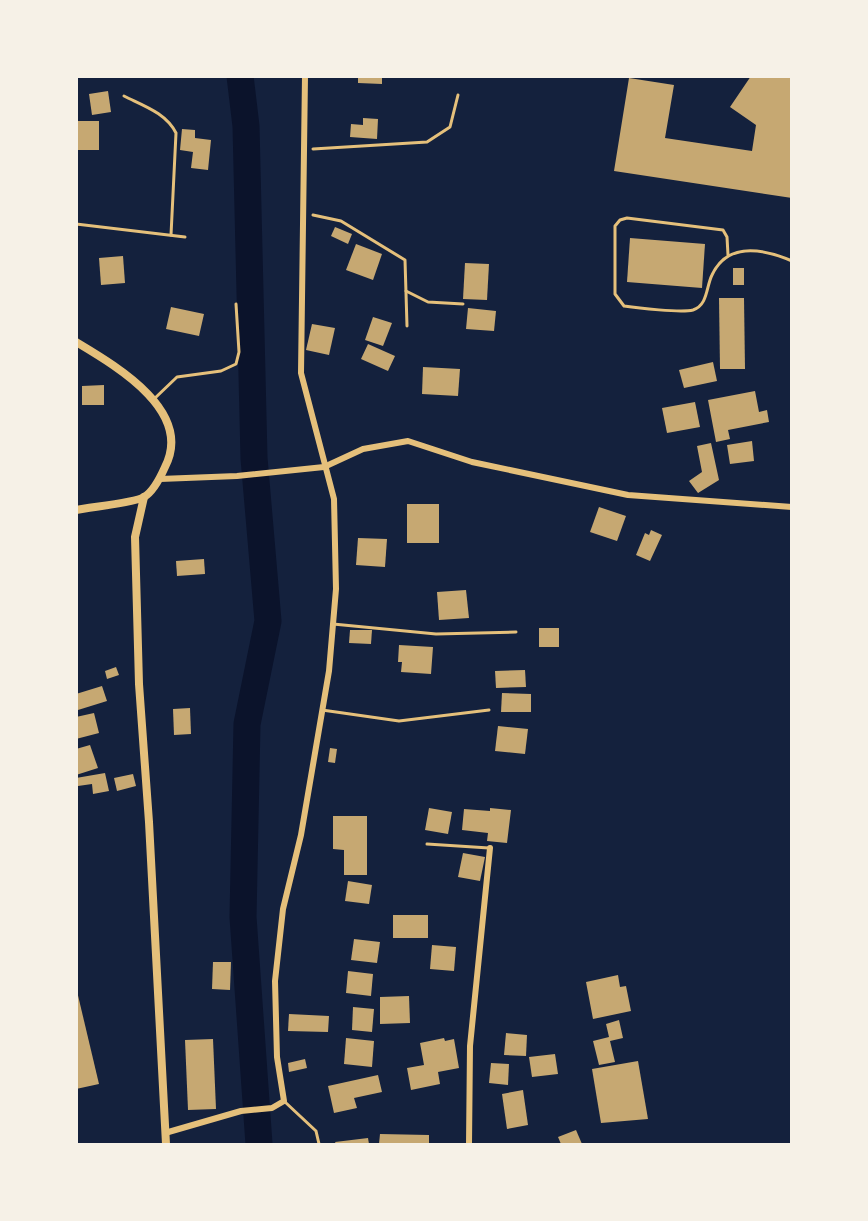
<svg xmlns="http://www.w3.org/2000/svg" width="868" height="1221" viewBox="0 0 868 1221" font-family="'Titillium Web',sans-serif">
	<rect width="100%" height="100%" fill="#14213d"/>
	<g fill="none" stroke-linecap="round" stroke-linejoin="round">
		<path stroke="#0b132b" stroke-width="27" d="M240 76 246 126 254 458 268 621 247 724 243 917 259 1144"/>
	</g>
	<g fill="#c6a872">
		<path d="M358 76H382V84L358 83Z"/>
		<path d="M751 76H792V198L614 171 629 78 674 85 665 138 752 151 756 125 730 107Z"/>
		<path d="M108 91 111 112 92 115 89 94Z"/>
		<path d="M363 118 378 119 377 139 350 137 351 124 363 125Z"/>
		<rect x="76" y="121" width="23" height="29"/>
		<path d="M182 129 195 130V138L211 140 208 170 191 168 193 152 180 150Z"/>
		<path d="M335 227 352 234 348 244 331 236Z"/>
		<path d="M630 238 705 244 702 288 627 282Z"/>
		<path d="M356 244 382 254 373 280 346 270Z"/>
		<path d="M123 256 125 283 101 285 99 258Z"/>
		<path d="M465 263 489 264 487 300 463 299Z"/>
		<rect x="733" y="268" width="11" height="17"/>
		<path d="M719 298H744L745 369H720Z"/>
		<path d="M171 307 204 314 199 336 166 329Z"/>
		<path d="M468 308 496 311 494 331 466 329Z"/>
		<path d="M373 317 392 323 383 346 365 340Z"/>
		<path d="M312 324 335 328 329 355 306 350Z"/>
		<path d="M368 344 395 356 388 371 361 359Z"/>
		<path d="M713 362 717 381 684 388 679 370Z"/>
		<path d="M423 367 460 369 458 396 422 394Z"/>
		<path d="M104 385V405H82V386Z"/>
		<path d="M755 391 759 412 767 410 769 422 728 430 730 439 716 442 708 400Z"/>
		<path d="M695 402 700 427 667 433 662 408Z"/>
		<path d="M752 441 754 461 730 464 727 445Z"/>
		<path d="M711 443 719 480 698 493 689 481 702 472 697 446Z"/>
		<rect x="407" y="504" width="32" height="39"/>
		<path d="M599 507 626 516 617 541 590 532Z"/>
		<path d="M651 530 662 535 650 561 636 555 645 533 649 535Z"/>
		<path d="M358 538 387 539 385 567 356 565Z"/>
		<path d="M204 559 205 574 177 576 176 561Z"/>
		<path d="M466 590 469 618 439 620 437 592Z"/>
		<rect x="539" y="628" width="20" height="19"/>
		<path d="M350 630H372L371 644 349 643Z"/>
		<path d="M399 645 433 647 431 674 401 672 402 662H398Z"/>
		<path d="M116 667 119 675 107 679 105 671Z"/>
		<path d="M525 670 526 687 496 688 495 671Z"/>
		<path d="M102 686 107 701 78 710 76 694Z"/>
		<path d="M502 693 531 694V712H501Z"/>
		<path d="M190 708 191 734 174 735 173 709Z"/>
		<path d="M94 713 99 733 76 739V717Z"/>
		<path d="M498 726 528 729 525 754 495 751Z"/>
		<path d="M90 745 98 768 76 775V749Z"/>
		<path d="M330 748 337 749 335 763 328 762Z"/>
		<path d="M105 773 109 791 93 794 92 784 78 786 76 778Z"/>
		<path d="M133 774 136 786 117 791 114 778Z"/>
		<path d="M429 808 452 812 448 834 425 830Z"/>
		<path d="M490 808 511 810 507 843 487 841 488 833 462 830 464 809 490 811Z"/>
		<path d="M333 816H367V875H344V850L333 849Z"/>
		<path d="M463 853 485 857 480 881 458 877Z"/>
		<path d="M348 881 372 885 369 904 345 901Z"/>
		<rect x="393" y="915" width="35" height="23"/>
		<path d="M354 939 380 942 377 963 351 960Z"/>
		<path d="M432 945 456 947 454 971 430 969Z"/>
		<path d="M213 962H231L230 990 212 989Z"/>
		<path d="M348 971 373 974 371 996 346 993Z"/>
		<path d="M618 975 620 987 626 986 631 1011 593 1019 586 982Z"/>
		<path d="M76 987 99 1084 76 1089Z"/>
		<path d="M409 996 410 1023 380 1024V997Z"/>
		<path d="M353 1007 374 1009 372 1032 352 1030Z"/>
		<path d="M289 1014 329 1016 328 1032 288 1031Z"/>
		<path d="M619 1020 623 1038 610 1041 615 1062 599 1065 593 1041 609 1037 606 1024Z"/>
		<path d="M506 1033 527 1035 526 1056 504 1055Z"/>
		<path d="M346 1038 374 1041 372 1067 344 1064Z"/>
		<path d="M444 1038 445 1041 454 1039 459 1068 438 1072 440 1084 411 1090 407 1068 424 1065 420 1043Z"/>
		<path d="M213 1039 216 1109 188 1110 185 1040Z"/>
		<path d="M555 1054 558 1074 532 1077 529 1057Z"/>
		<path d="M305 1059 307 1068 289 1072 288 1063Z"/>
		<path d="M638 1061 648 1119 601 1123 592 1069Z"/>
		<path d="M491 1063 509 1064 508 1085 489 1083Z"/>
		<path d="M378 1075 382 1092 354 1098 357 1108 334 1113 328 1086Z"/>
		<path d="M523 1090 528 1125 507 1129 502 1094Z"/>
		<path d="M576 1130 582 1144H561L558 1137Z"/>
		<path d="M380 1134 429 1135V1144H379Z"/>
		<path d="M368 1138 369 1144H336L335 1142Z"/>
	</g>
	<g fill="none" stroke-linecap="round" stroke-linejoin="round">
		<g stroke="#e5c07b" stroke-width="3">
			<path d="M313 149 427 142 450 127 458 95"/>
			<path d="M313 215 341 221 405 260 407 326"/>
			<path d="M406 291 428 302 463 304"/>
		</g>
		<g stroke="#e5c07b" stroke-width="3">
			<path d="M124 96C144 106 166 113 176 133L171 235"/>
			<path d="M76 224 185 237"/>
			<path d="M728 255 727 237 723 230 627 218 620 220 615 226V294L624 306C637 308 681 313 693 310 708 305 706 287 712 275 728 241 764 249 792 261"/>
			<path d="M154 399 177 377 221 371 236 364 239 352 236 304"/>
			<path d="M333 624 436 634 516 632"/>
			<path d="M322 710 399 721 489 710"/>
			<path d="M427 844 489 848"/>
			<path d="M285 1102 316 1131 319 1144"/>
		</g>
		<g stroke="#e5c07b" stroke-width="6">
			<path d="M160 479 237 476 324 467 363 449 408 441 472 462 628 495 792 507"/>
			<path d="M165 1133 241 1111 272 1108 284 1101 277 1057 275 981 283 909 301 835 329 671 336 589 334 499 301 373 305 76"/>
			<path d="M469 1144 470 1046 490 848"/>
		</g>
		<g stroke="#e5c07b" stroke-width="8">
			<path d="M76 342C116 366 194 411 165 467 161 476 153 492 144 497 135 503 90 507 76 510"/>
			<path d="M144 497 135 537 139 684 149 822 166 1144"/>
		</g>
	</g>
	<rect width="868" height="1221" fill="none" stroke="#f6f1e7" stroke-width="156"/>
</svg>
